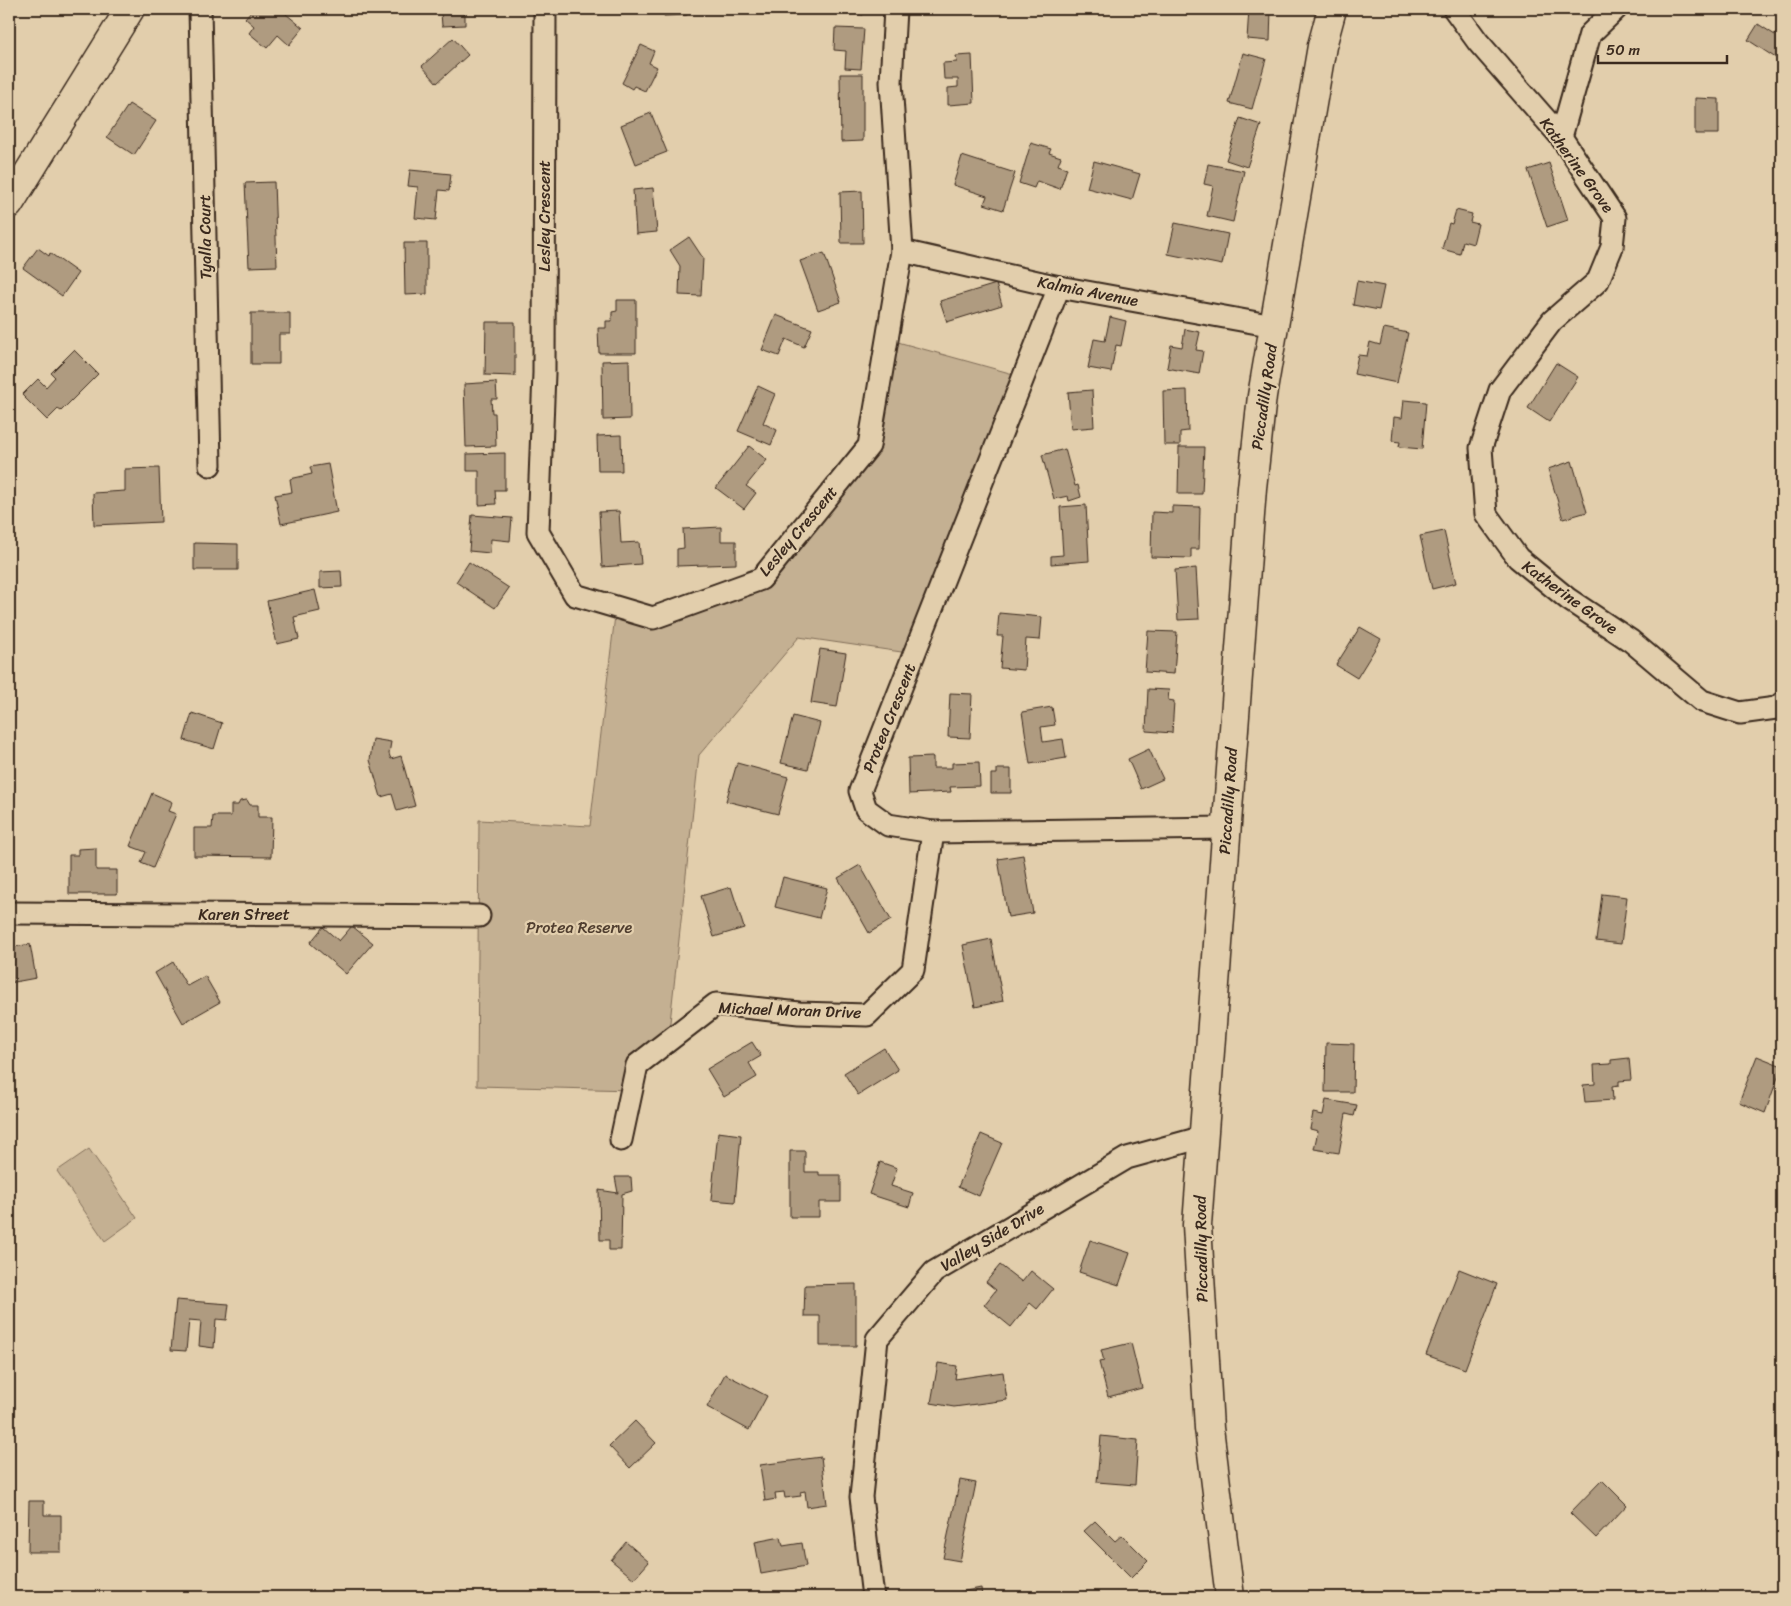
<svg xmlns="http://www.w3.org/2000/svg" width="1791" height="1606" viewBox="0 0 1791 1606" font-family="Sriracha,sans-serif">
	<rect width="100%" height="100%" fill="#e2ceac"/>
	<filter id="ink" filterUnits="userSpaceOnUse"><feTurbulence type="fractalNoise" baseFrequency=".02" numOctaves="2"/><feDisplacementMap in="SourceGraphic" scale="10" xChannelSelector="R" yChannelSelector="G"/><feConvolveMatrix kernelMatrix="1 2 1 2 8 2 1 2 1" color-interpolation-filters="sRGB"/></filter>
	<g filter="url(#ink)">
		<g fill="#c4b092" stroke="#806d58">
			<path d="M887 339 1024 377 915 654 799 637 699 755 668 1041 632 1090 477 1086 479 820 590 826 616 607 653 618 761 579 869 446Z"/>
			<path d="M89 1149 137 1218 105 1241 57 1171Z"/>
		</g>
		<g fill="#af9b80" stroke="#3b2a1e">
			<path d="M250 9H280L303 28 289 45 278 35 267 48 249 33 254 26 245 18 252 10Z"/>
			<path d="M428 9H465V25L442 26 441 13H428Z"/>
			<path d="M664 9H686L687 15 664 16Z"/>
			<path d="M840 9H864L863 15 840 11Z"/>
			<path d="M1249 9H1271L1270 41 1247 39Z"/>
			<path d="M1758 24 1775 35 1782 25V62L1748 40Z"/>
			<path d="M835 28 864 29 861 69 845 68 846 51 834 50Z"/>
			<path d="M453 38 468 55 437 83 422 66Z"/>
			<path d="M641 45 654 51 649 63 657 67 645 91 634 86 632 89 622 83Z"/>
			<path d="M1243 53 1266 59 1252 109 1229 103Z"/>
			<path d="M972 55 974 103 948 105V88L958 87V79H944L943 63 957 62 956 56Z"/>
			<path d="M840 74H863V141L841 142Z"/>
			<path d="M1695 98 1719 99V134H1695Z"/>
			<path d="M129 104 156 121 134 155 107 137Z"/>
			<path d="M651 113 667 152 636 164 621 125Z"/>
			<path d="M1240 118 1261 125 1247 167 1226 160Z"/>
			<path d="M1031 143 1051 149 1049 153 1061 157 1058 165 1067 168 1060 189 1037 181 1034 188 1019 183Z"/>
			<path d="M962 156 1015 173 1003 210 984 204 987 196 953 185Z"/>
			<path d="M1094 161 1140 174 1132 200 1087 188Z"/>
			<path d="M1549 163 1568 220 1547 227 1528 170Z"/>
			<path d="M1208 164 1244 171 1233 222 1207 216 1213 186 1204 184Z"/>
			<path d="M410 170 451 174 449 191 439 190 436 220 415 218 418 187 408 186Z"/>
			<path d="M274 182 277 266 249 267 245 183Z"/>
			<path d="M653 188 657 232 636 234 633 190Z"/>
			<path d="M862 191 863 243H841L840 192Z"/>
			<path d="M1456 210 1472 214 1470 222 1478 224 1473 244 1463 241 1460 254 1442 249 1449 223 1452 224Z"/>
			<path d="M1175 223 1228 234 1222 265 1168 254Z"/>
			<path d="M689 237 703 258 701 296 679 295 680 266 670 250Z"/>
			<path d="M404 243H427V294L405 295Z"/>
			<path d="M38 248 49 256 50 253 78 273 62 296 23 268Z"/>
			<path d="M824 253 841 302 818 310 800 261Z"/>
			<path d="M1357 281 1384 286 1379 310 1353 305Z"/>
			<path d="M996 284 1002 305 947 322 940 301Z"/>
			<path d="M617 300H636V353H599L598 328H606V321H612V312L617 311Z"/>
			<path d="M251 313H290V334H279V364H251Z"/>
			<path d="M776 315 812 329 804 347 786 339 779 356 762 350Z"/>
			<path d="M1110 317 1126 321 1121 346 1116 345 1111 372 1088 368 1094 339 1105 341Z"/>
			<path d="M486 322H515V376L485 375Z"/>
			<path d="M1384 328 1408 333 1397 383 1354 374 1358 355 1367 356 1370 342 1380 345Z"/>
			<path d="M1185 329 1200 332 1196 350 1203 351 1199 374 1167 368 1171 345 1182 347Z"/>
			<path d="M74 350 98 374 61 411 58 409 47 420 22 395 38 379 46 387 55 377 51 373Z"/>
			<path d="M629 360 630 419 603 420 602 361Z"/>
			<path d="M1556 363 1578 377 1549 422 1528 408Z"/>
			<path d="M496 382 497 399H491L492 413H495L496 446 466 447 464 384Z"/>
			<path d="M758 386 775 394 763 423 777 430 771 445 738 431Z"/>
			<path d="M1092 390 1094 427 1071 429 1068 392Z"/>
			<path d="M1187 390 1188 431 1180 432V445H1164L1163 391Z"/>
			<path d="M1404 400 1426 402 1422 449 1399 447 1400 442 1392 441 1394 417 1402 418Z"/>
			<path d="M621 435 622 471H598L597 436Z"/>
			<path d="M749 446 767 460 746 486 756 493 744 509 716 488Z"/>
			<path d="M1179 447H1204L1202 494H1178Z"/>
			<path d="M1065 449 1075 486 1078 485 1081 497 1069 501 1068 496 1054 499 1042 455Z"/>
			<path d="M505 453V490H495L496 504 479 505V471H467V454Z"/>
			<path d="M1572 461 1587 512 1563 519 1548 469Z"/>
			<path d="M328 464 337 512 281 524 275 495 292 492 290 479 312 474 310 467Z"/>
			<path d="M159 468 161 522 94 525 93 493 125 491V469Z"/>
			<path d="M1086 505 1089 561 1051 564V556L1063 555 1060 507Z"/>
			<path d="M1172 506 1200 507 1199 549H1191V558L1151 557 1152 512 1172 513Z"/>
			<path d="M619 511 621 543 639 542 641 564 602 567 599 512Z"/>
			<path d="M472 515 512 518 510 541 491 539 490 553 469 551Z"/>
			<path d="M721 527V541H736V564L677 566V549L684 548 683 529Z"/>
			<path d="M1444 531 1456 583 1432 589 1420 536Z"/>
			<path d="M194 543 238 544V570H194Z"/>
			<path d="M469 562 509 588 495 608 456 582Z"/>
			<path d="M1196 568 1199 619 1178 620 1175 570Z"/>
			<path d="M341 571 342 587 320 588V572Z"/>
			<path d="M315 590 320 611 294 617 299 639 277 644 267 601Z"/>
			<path d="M999 613 1042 617 1040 640 1026 639 1024 670 1000 668 1003 636H997Z"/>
			<path d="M1360 627 1381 639 1357 678 1336 665Z"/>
			<path d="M1148 631 1177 632 1174 674 1145 672Z"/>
			<path d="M820 649 846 653 837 707 811 703Z"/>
			<path d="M1148 689 1169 690 1168 700 1174 701 1172 733 1146 731Z"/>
			<path d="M950 693 972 694 970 738 948 737Z"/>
			<path d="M1052 707 1055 725 1041 727 1043 742 1063 739 1066 758 1030 764 1022 712Z"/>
			<path d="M192 713 222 723 214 749 184 740Z"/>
			<path d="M793 716 820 723 808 769 781 763Z"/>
			<path d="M373 739 391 742 389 754 391 759 401 756 415 806 397 811 392 794 381 797 370 760Z"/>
			<path d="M1149 749 1163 779 1141 789 1128 759Z"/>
			<path d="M933 757V768H952V763L979 762 980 786 950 787 951 792 909 794 908 758Z"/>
			<path d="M737 763 788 777 778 814 726 801Z"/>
			<path d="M997 769H1011V793H991V774H997Z"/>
			<path d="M152 793 172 802 168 811 176 814 153 868 141 863 146 852 130 846Z"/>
			<path d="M247 800 250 805H258V817H272L271 857 194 856V828H212L213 816H231V805H238L240 801Z"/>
			<path d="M96 848V870H117V894H69V855H78V849Z"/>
			<path d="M1023 855 1033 913 1008 917 998 859Z"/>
			<path d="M860 865 891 920 869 933 838 878Z"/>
			<path d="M783 877 827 888 819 918 775 907Z"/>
			<path d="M731 887 744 928 714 937 701 896Z"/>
			<path d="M1602 894 1627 897 1621 944 1596 941Z"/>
			<path d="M352 926 373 943 346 974 310 943 323 927 339 941Z"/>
			<path d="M991 939 1003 1001 975 1007 963 945Z"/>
			<path d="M30 944 36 978 9 983V948Z"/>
			<path d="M173 962 187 986 205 976 220 1002 183 1023 155 973Z"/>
			<path d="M752 1042 761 1056 749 1063 757 1077 724 1097 707 1069Z"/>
			<path d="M1326 1043 1354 1044 1353 1092H1325Z"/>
			<path d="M884 1048 898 1070 858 1095 844 1073Z"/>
			<path d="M1757 1056 1782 1066 1765 1113 1739 1102Z"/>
			<path d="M1629 1058 1631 1080 1619 1081V1085L1612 1086 1613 1100 1585 1102 1583 1085 1595 1084 1594 1065 1611 1064V1060Z"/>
			<path d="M1326 1100 1357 1105 1354 1116 1346 1114 1339 1153 1314 1149 1318 1131 1310 1129 1313 1113 1323 1115Z"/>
			<path d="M718 1132 741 1135 735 1202 711 1200Z"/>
			<path d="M981 1134 1002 1143 979 1196 958 1187Z"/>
			<path d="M790 1151H805V1172H819V1175H841V1202H819V1217H790Z"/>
			<path d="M880 1162 897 1168 891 1186 913 1193 909 1207 869 1194Z"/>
			<path d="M615 1177H631L632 1191 622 1194 621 1250H609V1240H600L599 1190 618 1193Z"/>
			<path d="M1090 1240 1130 1253 1119 1285 1079 1272Z"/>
			<path d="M1000 1265 1022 1282 1031 1271 1053 1289 1037 1309 1030 1303 1011 1327 984 1305 996 1290 986 1282Z"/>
			<path d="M1459 1269 1497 1284 1465 1369 1426 1355Z"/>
			<path d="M856 1284V1346H820V1316H804L805 1285Z"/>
			<path d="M176 1300 229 1304 227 1320 216 1319 214 1348 199 1346 201 1321 189 1320 186 1351 171 1350Z"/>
			<path d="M1131 1343 1142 1388 1108 1397 1099 1362 1104 1361 1101 1350Z"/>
			<path d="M938 1363 957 1366 955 1379 1003 1372 1007 1400 954 1407 931 1403Z"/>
			<path d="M725 1374 767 1396 749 1430 707 1407Z"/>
			<path d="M635 1421 656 1443 630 1468 609 1446Z"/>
			<path d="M1101 1436 1138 1440 1135 1485 1097 1482Z"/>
			<path d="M821 1457 827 1504 807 1507 805 1491 800 1492 801 1496 785 1498 784 1492 775 1493 776 1499 765 1501 760 1465Z"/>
			<path d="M960 1480 976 1483 960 1561 943 1558Z"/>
			<path d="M1602 1480 1627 1505 1596 1538 1570 1513Z"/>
			<path d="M29 1501H44V1515H61V1552H28Z"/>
			<path d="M1095 1521 1115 1541 1122 1535 1148 1561 1131 1578 1084 1531Z"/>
			<path d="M781 1537 783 1546 802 1543 806 1566 761 1574 755 1542Z"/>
			<path d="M626 1542 649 1562 634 1579 611 1560Z"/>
			<path d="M981 1588 982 1597H956L955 1593Z"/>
			<path d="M1166 1591 1167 1597H1138V1594Z"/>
		</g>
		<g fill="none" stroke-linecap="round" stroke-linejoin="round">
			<defs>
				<g id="minor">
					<path d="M200 9 210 465"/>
					<path d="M545 9 544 373 538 532 575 595 653 618 761 579 869 446 902 251 891 82 895 9"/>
					<path d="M1454 9 1478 42 1561 137 1615 218 1612 247 1598 281 1552 321 1500 390 1481 448 1486 514 1518 558 1568 599 1631 641 1702 701 1740 713 1776 708 1782 703"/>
					<path d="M1561 137 1590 34 1616 9"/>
					<path d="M902 251 1059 287 1274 326"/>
					<path d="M1059 287 860 791 866 809 888 825 933 832 1226 828"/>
					<path d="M9 913 479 916"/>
					<path d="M621 1140 637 1065 716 1004 799 1013 867 1015 913 970 933 832"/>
					<path d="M873 1597 861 1497 877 1339 934 1272 1127 1158 1203 1137"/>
				</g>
				<g id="major">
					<path d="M9 204 130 9"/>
					<path d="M1230 1597 1209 1428 1197 1225 1252 488 1262 396 1322 46 1332 9"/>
				</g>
			</defs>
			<use href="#minor" stroke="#3b2a1e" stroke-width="25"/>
			<use href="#major" stroke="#3b2a1e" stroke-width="31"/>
			<use href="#minor" stroke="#e2ceac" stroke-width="21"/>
			<use href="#major" stroke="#e2ceac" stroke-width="28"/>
		</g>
	</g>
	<g text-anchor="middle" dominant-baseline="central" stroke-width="4.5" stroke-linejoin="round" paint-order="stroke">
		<g font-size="16" fill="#3b2a1e" stroke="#e2ceac">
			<text transform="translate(1577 165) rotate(54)">Katherine Grove</text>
			<text transform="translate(544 216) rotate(-90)">Lesley Crescent</text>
			<text transform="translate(205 237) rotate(-91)">Tyalla Court</text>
			<text transform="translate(1088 291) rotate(11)">Kalmia Avenue</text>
			<text transform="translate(1264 397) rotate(-82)">Piccadilly Road</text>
			<text transform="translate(798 531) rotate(-50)">Lesley Crescent</text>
			<text transform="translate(1570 597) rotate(36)">Katherine Grove</text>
			<text transform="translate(889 718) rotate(-68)">Protea Crescent</text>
			<text transform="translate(1228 801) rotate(-86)">Piccadilly Road</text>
			<text x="244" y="914">Karen Street</text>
			<text transform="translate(790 1010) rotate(2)">Michael Moran Drive</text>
			<text transform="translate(992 1237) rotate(-31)">Valley Side Drive</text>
			<text transform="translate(1201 1249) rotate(-91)">Piccadilly Road</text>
		</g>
		<g font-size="16" fill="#503e2f" stroke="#e2ceac">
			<text x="579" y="927">Protea Reserve</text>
		</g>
	</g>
	<rect width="1791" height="1606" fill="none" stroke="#e2ceac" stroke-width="30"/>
	<rect x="15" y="15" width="1761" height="1576" fill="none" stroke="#3b2a1e" stroke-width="2" filter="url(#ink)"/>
	<path d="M1598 55v8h129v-8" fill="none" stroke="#3b2a1e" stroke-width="2.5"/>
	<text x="1606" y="55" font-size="15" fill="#3b2a1e" stroke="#e2ceac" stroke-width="4" paint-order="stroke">50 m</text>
</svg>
